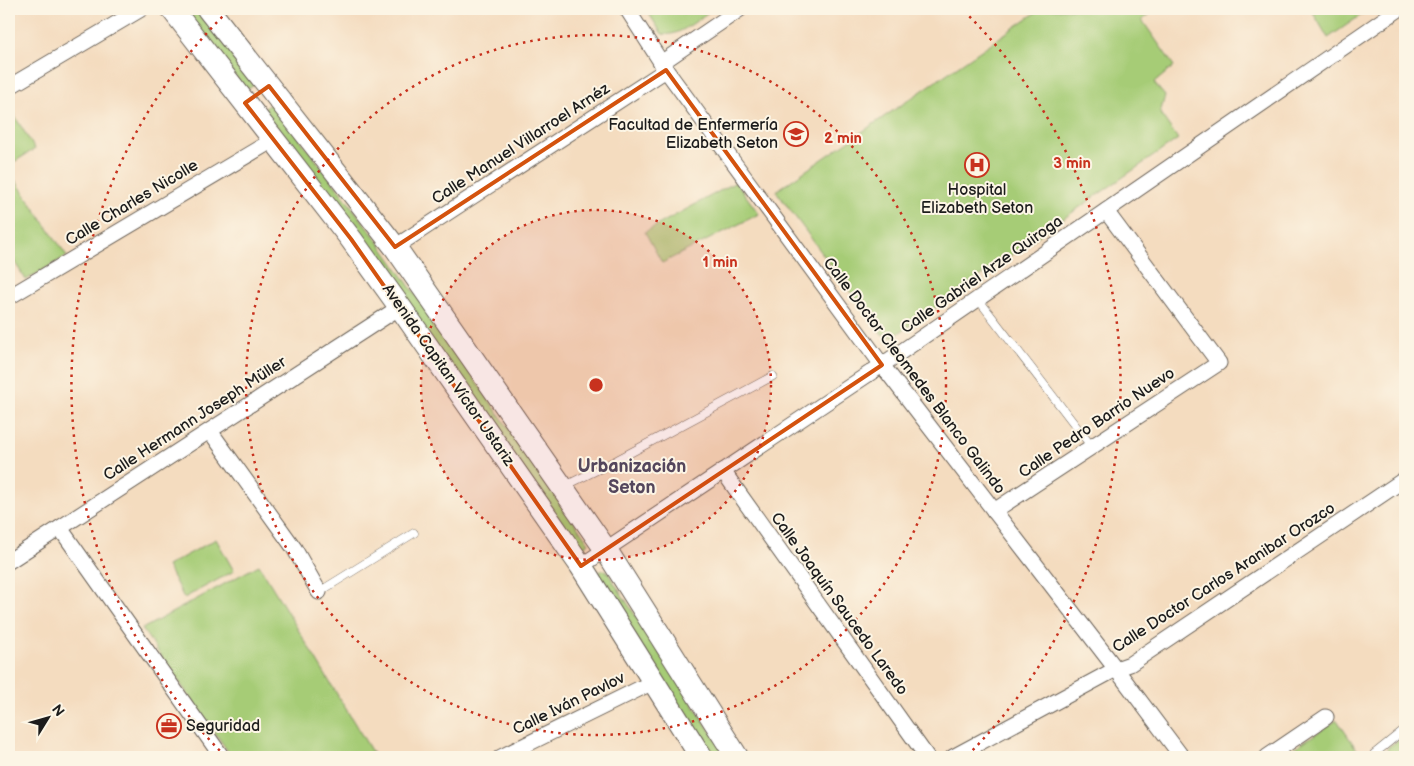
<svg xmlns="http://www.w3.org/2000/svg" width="1414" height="766" viewBox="0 0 1414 766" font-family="'Balsamiq Sans',sans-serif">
	<rect width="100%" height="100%" fill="#fcf5e5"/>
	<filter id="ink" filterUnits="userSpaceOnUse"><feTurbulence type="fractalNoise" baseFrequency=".02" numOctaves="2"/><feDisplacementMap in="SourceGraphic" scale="10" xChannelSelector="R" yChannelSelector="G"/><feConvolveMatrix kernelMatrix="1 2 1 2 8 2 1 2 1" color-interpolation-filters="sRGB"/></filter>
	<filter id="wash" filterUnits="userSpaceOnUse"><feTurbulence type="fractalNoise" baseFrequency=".0096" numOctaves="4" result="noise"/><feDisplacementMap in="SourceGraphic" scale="20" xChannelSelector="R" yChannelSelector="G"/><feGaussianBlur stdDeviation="1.12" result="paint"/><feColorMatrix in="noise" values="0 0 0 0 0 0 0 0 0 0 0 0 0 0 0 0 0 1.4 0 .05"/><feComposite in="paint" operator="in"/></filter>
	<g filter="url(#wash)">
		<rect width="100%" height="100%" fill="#f4dcbf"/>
		<g fill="#a6cc76" stroke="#617449">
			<path d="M182 9H199L254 85 250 88 245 89Z"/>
			<path d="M646 9H713C699 18 679 38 662 34Z"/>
			<path d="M1041 9H1157L1142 20 1174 66 1154 83 1165 96 1160 113 1178 139 893 337 882 334 776 191Z"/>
			<path d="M1311 9H1370L1328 38Z"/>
			<path d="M273 104 378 241 589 543 585 546 580 547 263 113C265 107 267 105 273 104Z"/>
			<path d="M9 107 35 149 9 165Z"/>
			<path d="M9 171 67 256 26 280 9 253Z"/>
			<path d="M736 182 759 214 662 263 645 232Z"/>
			<path d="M216 539 234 571 184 598 167 566Z"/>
			<path d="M259 565 375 757H232L142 629Z"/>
			<path d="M606 570 727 757H709L598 575 600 571Z"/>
			<path d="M1337 720 1362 757H1280Z"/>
			<path d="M1405 736V757H1385L1388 747Z"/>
		</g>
	</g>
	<g filter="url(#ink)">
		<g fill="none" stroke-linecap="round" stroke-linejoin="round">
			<defs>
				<g id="service">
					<path d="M978 299 1092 447"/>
					<path d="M565 486 617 460 773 376"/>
					<path d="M319 592 414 533"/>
					<path d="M1377 757 1374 754 1405 729"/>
				</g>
				<g id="minor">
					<path d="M627 9 666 70 882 365 1116 669 1182 757"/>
					<path d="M661 63 740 9"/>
					<path d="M9 87 141 9"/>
					<path d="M395 247 666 70"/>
					<path d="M9 297 273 140"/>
					<path d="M210 431 294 548 319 592"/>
					<path d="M723 471 927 757"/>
					<path d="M994 511 1219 363 1106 211"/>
					<path d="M60 528 222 757"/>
					<path d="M9 561 400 307"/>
					<path d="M581 566 882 365 1399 9"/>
					<path d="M501 757 653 682"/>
					<path d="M953 757 1116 669 1130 664 1405 479"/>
					<path d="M1267 757 1326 717"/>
				</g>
				<g id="primary">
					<path d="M172 9 351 239 400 307 581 566 701 757"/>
					<path d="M208 9 395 247 606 550 737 757"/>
				</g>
			</defs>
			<use href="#service" stroke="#685f55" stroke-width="9"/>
			<use href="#minor" stroke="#685f55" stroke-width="17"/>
			<use href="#primary" stroke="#685f55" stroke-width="24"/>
			<use href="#service" stroke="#fff" stroke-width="8"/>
			<use href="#minor" stroke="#fff" stroke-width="15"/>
			<use href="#primary" stroke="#fff" stroke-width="22"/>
		</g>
	</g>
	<path fill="none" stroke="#d4530e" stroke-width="4" stroke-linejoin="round" d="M666 70 882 365 581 566 351 239 245 103 269 86 395 247Z"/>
	<circle cx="596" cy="385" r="175" fill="#c8321e" fill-opacity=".12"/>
	<g fill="none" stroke="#c8321e" stroke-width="2.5" stroke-dasharray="2.5 5">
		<circle cx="596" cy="385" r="175"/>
		<circle cx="596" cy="385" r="350"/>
		<path d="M225 756A525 525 0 0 1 228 11M964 11A525 525 0 0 1 967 756"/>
	</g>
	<defs>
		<symbol id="university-ring" viewBox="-11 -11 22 22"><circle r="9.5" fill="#fcf5e5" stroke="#c8321e" stroke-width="1.5"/><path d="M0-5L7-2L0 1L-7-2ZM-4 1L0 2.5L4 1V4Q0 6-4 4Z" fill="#c8321e"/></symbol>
		<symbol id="hospital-ring" viewBox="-11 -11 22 22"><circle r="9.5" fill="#fcf5e5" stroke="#c8321e" stroke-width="1.5"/><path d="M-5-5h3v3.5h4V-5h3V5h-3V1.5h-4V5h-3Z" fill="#c8321e"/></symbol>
		<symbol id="office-ring" viewBox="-11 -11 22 22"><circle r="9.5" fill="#fcf5e5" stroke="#c8321e" stroke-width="1.5"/><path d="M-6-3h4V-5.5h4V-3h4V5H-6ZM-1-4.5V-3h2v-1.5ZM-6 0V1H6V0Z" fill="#c8321e"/></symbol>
	</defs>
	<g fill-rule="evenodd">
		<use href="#university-ring" x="782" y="120" width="28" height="28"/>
		<use href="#hospital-ring" x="963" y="151" width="28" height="28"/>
		<use href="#office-ring" x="155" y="712" width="28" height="28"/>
	</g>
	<g text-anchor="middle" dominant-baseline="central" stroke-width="4" stroke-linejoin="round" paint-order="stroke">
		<g font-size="16" fill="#1c1c1c" stroke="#fcf5e5" text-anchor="end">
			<text x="778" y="125">Facultad de Enfermería<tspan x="778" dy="18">Elizabeth Seton</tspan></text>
			<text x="977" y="190" text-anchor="middle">Hospital<tspan x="977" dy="18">Elizabeth Seton</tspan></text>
			<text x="186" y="726" text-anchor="start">Seguridad</text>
		</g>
		<g font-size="16" fill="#1c1c1c" stroke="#fcf5e5">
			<text transform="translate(521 144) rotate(-33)">Calle Manuel Villarroel Arnéz</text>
			<text transform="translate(132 203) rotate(-31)">Calle Charles Nicolle</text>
			<text transform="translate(982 275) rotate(-35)">Calle Gabriel Arze Quiroga</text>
			<text transform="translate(448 375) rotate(55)">Avenida Capitan Víctor Ustariz</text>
			<text transform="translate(914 376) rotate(53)">Calle Doctor Cleomedes Blanco Galindo</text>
			<text transform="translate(195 419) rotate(-33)">Calle Hermann Joseph Müller</text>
			<text transform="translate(1097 423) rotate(-34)">Calle Pedro Barrio Nuevo</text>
			<text transform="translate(1224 578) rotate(-33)">Calle Doctor Carlos Aranibar Orozco</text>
			<text transform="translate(839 604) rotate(54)">Calle Joaquín Saucedo Laredo</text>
			<text transform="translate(569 704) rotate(-26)">Calle Iván Pavlov</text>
		</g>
		<g font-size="18" font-weight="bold" fill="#54465c" stroke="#fcf5e5">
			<text x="632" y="466">Urbanización<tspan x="632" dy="21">Seton</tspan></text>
		</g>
	</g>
	<circle cx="596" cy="385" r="8" fill="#c8321e" stroke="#fcf5e5" stroke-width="2.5"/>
	<g font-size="15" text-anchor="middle" font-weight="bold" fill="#c8321e" stroke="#fcf5e5" stroke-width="4" stroke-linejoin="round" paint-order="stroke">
		<text x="843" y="143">2 min</text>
		<text x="1072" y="168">3 min</text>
		<text x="720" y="267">1 min</text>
	</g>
	<rect width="1414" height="766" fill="none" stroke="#fcf5e5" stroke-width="30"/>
	<g transform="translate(48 718) rotate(53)" stroke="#fcf5e5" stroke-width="4" paint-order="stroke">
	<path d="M0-4L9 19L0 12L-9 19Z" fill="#1c1c1c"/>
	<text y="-8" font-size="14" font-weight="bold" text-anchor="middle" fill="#1c1c1c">N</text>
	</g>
</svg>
